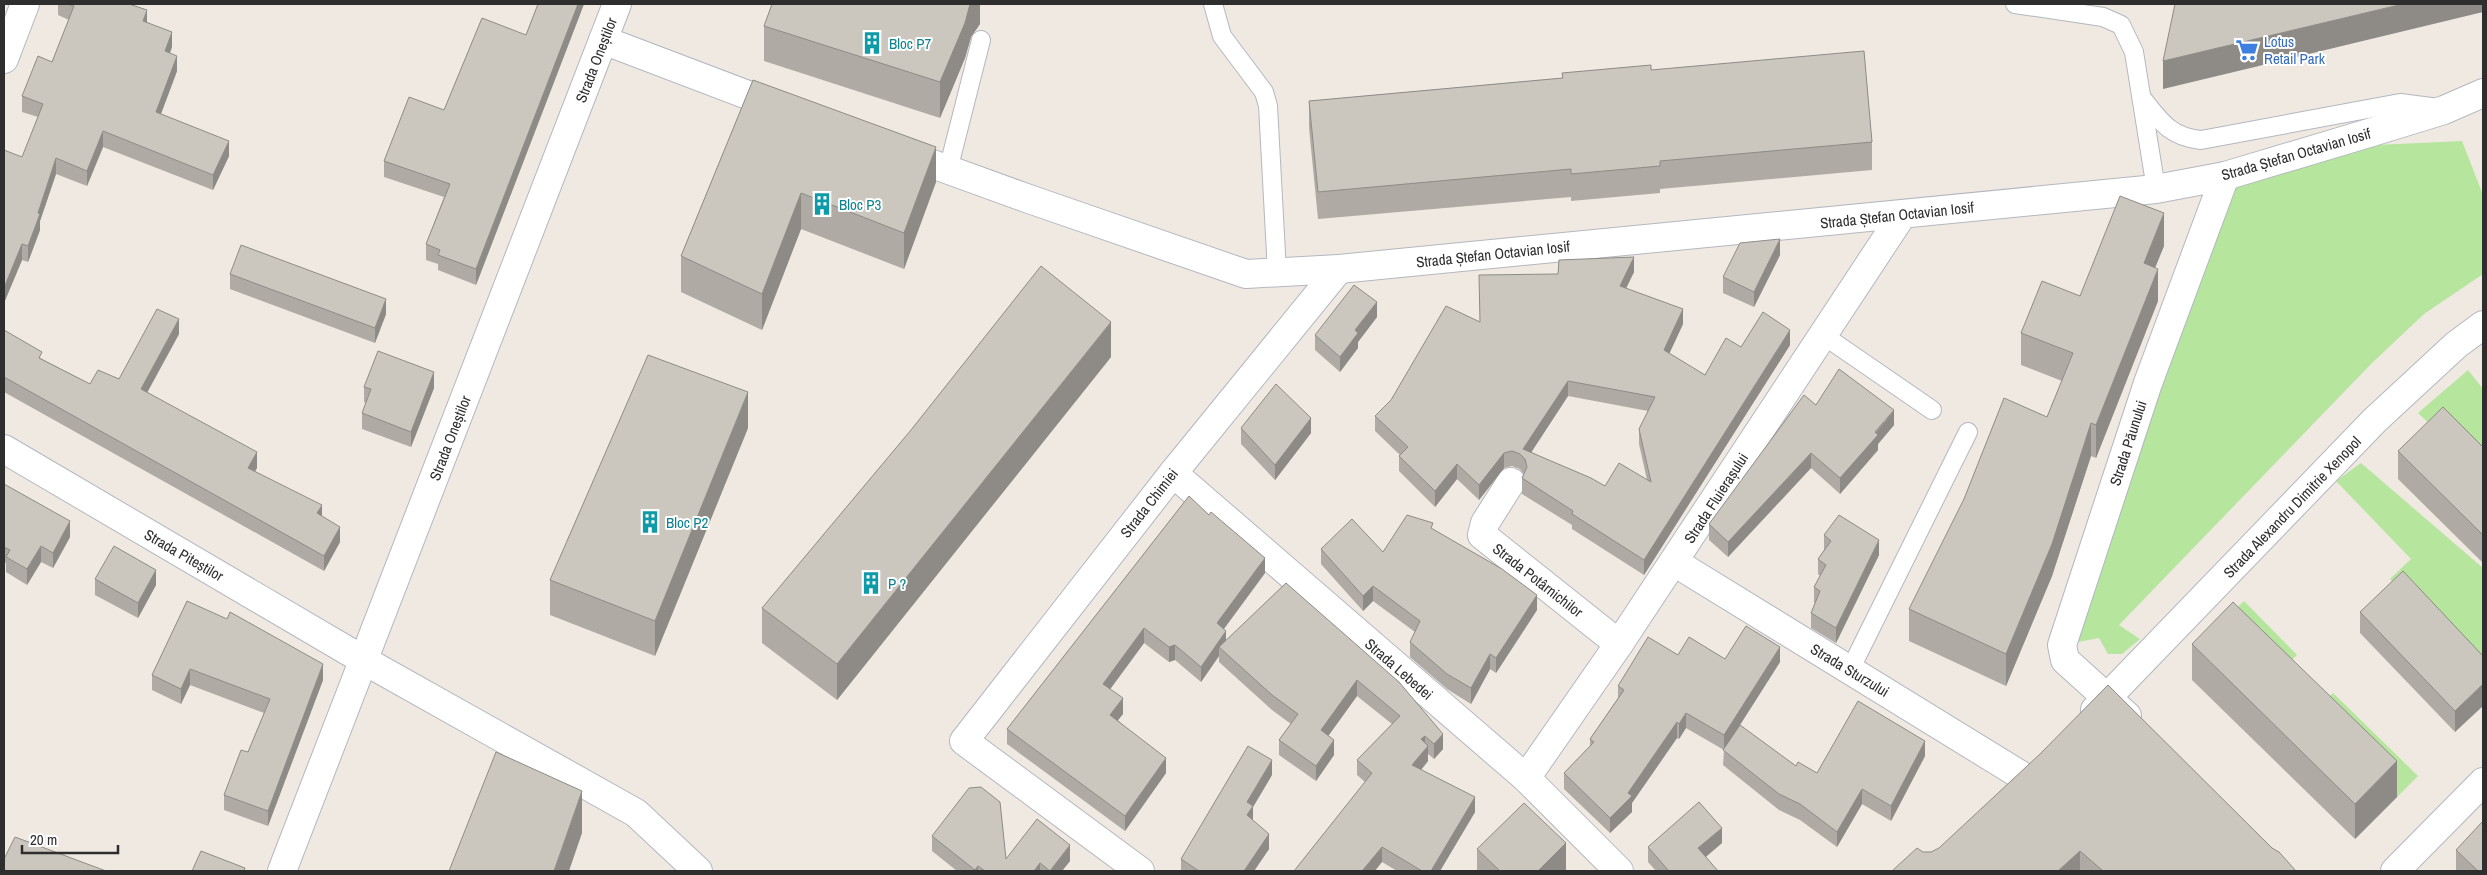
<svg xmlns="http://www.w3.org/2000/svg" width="2487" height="875" viewBox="0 0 2487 875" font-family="'Archivo Narrow',sans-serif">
	<rect width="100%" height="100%" fill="#efe9e1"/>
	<g fill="#b6e59e">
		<path d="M2462 141 2483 195V274L2424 314 2372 363 2119 625 2140 639 2122 654H2108L2099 638 2062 645 2213 209 2249 177 2376 145Z"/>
		<path d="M2468 370 2483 389V474L2418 413Z"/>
		<path d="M2361 463 2483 568V678L2390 579 2411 559 2336 481Z"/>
		<path d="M2244 601 2297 655 2274 677 2220 624Z"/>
		<path d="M2333 693 2418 776 2397 797 2311 713Z"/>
	</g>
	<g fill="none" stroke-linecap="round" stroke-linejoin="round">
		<defs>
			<g id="lane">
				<path d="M1213 4 1222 36 1264 92 1268 106 1277 272"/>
				<path d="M2015 4 2103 17 2121 25 2134 52 2156 189"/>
				<path d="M2142 98C2160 121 2170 137 2201 140L2400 103 2439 108"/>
				<path d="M948 170 981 40"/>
				<path d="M1823 335 1932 410"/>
				<path d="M1850 670 1968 432"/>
			</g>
			<g id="street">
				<path d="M603 40 782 108"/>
				<path d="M4 59 25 4"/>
				<path d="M902 153 1029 199 1246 274 1339 269 2156 189 2225 176 2369 133 2444 110 2483 93"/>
				<path d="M4 449 365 661 636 813 698 871"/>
				<path d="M1173 473 1526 778 1619 871"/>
				<path d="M1511 482 1485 523 1482 535 1619 644"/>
				<path d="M1674 562 2027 779"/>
				<path d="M2095 710 2375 420 2456 345 2483 325"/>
				<path d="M2127 716 2065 660 2062 645 2148 383 2225 176"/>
				<path d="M1526 778 1619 644 1902 215"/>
				<path d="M1140 871 964 741 1173 473 1339 269"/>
				<path d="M2395 871 2483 782"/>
			</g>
			<path id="secondary" d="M282 871 617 4"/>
		</defs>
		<use href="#lane" stroke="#b4b7c1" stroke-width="20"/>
		<use href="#street" stroke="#b4b7c1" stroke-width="30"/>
		<use href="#secondary" stroke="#b4b7c1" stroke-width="30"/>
		<use href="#lane" stroke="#fff" stroke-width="18"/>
		<use href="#street" stroke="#fff" stroke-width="28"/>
		<use href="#secondary" stroke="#fff" stroke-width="28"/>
	</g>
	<g fill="#afaba4" fill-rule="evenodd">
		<path d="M58 4H129L172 47 170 53 177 71 161 114 229 156 213 190 103 147 87 186 56 174 40 221V230L28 262 22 260 4 303 22 157 38 117 22 112V96L52 62 69 20 58 15Z"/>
		<path d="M538 4H584L476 285 438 270V264L426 260V244L444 197 384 177V161L444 110 526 35Z"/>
		<path d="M980 4V24L971 37 965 58 940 118 764 61V26Z"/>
		<path d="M1651 70 1872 142V170L1660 189V193L1571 201V197L1318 219 1309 128V101Z"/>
		<path d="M753 80 936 182 904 269 801 229 762 330 681 292V256Z"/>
		<path d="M2164 246 2155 267 2158 301 2096 458 2091 456 2052 576 2006 686 1909 641V609L2047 417 2062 381 2021 365V333L2080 296Z"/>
		<path d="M1780 255 1754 307 1723 293V277Z"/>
		<path d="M1634 272 1626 288 1683 324 1669 354 1705 375 1741 347 1790 345 1644 575 1572 529V525L1522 494V478L1524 474 1520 469 1512 466 1504 468 1479 500 1457 479 1435 507 1399 471V456L1400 455 1375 431V416L1480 322 1558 274ZM1568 396 1648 411 1639 429V444L1647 480 1605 486 1531 452Z"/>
		<path d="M230 274 386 314 375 343 230 289Z"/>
		<path d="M1377 317 1358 342V348L1340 372 1315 350V335Z"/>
		<path d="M4 330 42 359 90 384 119 379 179 334 147 392 257 468 255 471 322 516 340 542 324 571 4 392Z"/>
		<path d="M1111 357 837 700 762 643V608Z"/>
		<path d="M364 387 434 388 411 447 362 429V413L366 403 364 402Z"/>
		<path d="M1816 405 1894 425 1878 444V450L1840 494 1811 468 1728 557 1709 540V524Z"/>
		<path d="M748 428 655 656 550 615V580Z"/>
		<path d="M1241 428 1311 433 1275 480 1241 444Z"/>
		<path d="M2483 447V563L2398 479V451Z"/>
		<path d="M4 484 70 537 53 568 41 562 27 585 6 572V563L4 562Z"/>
		<path d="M1189 496 1265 573 1224 629 1226 641 1286 583 1443 749 1434 759 1428 754V761L1421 770 1475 812 1440 871H1397L1382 862 1365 782 1357 775V760L1392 724 1357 696 1328 736 1334 755 1316 781 1279 755V740L1291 724 1272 710 1219 662V656L1201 682 1175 660 1169 662 1144 643 1110 689 1123 714 1118 720 1166 773 1125 831 1007 744V729Z"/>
		<path d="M1433 529 1537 610 1496 673 1490 669 1471 704 1447 689 1410 657V642L1415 632 1373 601 1363 611 1321 564V549L1383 552Z"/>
		<path d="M1824 535 1879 555 1836 643 1811 628V613L1815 603 1814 602V587L1820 576 1818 574V559L1824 550Z"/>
		<path d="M95 579 156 585 138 618 95 595Z"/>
		<path d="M187 601 323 680 268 826 224 810V795L248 752 264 713 190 685 181 704 152 690V675Z"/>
		<path d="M2360 612 2483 656 2455 732 2360 633Z"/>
		<path d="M2192 644 2397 797 2355 839 2192 680Z"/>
		<path d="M1678 655 1725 659 1780 662 1733 736 1796 766 1817 773 1925 756 1891 821 1862 804 1837 847 1800 820 1779 810 1723 765 1724 750 1686 728 1679 739 1677 738 1632 803V812L1610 833 1564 789V773L1590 746V739L1618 698V686Z"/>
		<path d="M1272 775 1253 807V820L1269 849 1254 871H1181V859Z"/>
		<path d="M932 836 1006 859 1070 861 1062 871H957L932 851Z"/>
		<path d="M1722 843 1706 857 1718 871H1656L1648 862V847Z"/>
		<path d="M2272 848 2296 871H1892L1923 852Z"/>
		<path d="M1477 849 1566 871H1477Z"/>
		<path d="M2456 850 2483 871H2456Z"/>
	</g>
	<g fill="#8e8b86">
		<path d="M578 4H584L476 285V269Z"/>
		<path d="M970 4H980V24L971 37 965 58 940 118V82Z"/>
		<path d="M2403 4H2483V12L2163 89V61Z"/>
		<path d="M147 10V26L143 21Z"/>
		<path d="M172 32V47L165 66V51Z"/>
		<path d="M177 56V71L156 127V112Z"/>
		<path d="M103 131V147L87 186V171Z"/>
		<path d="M229 141V156L213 190V175Z"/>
		<path d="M936 147V182L904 269V233Z"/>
		<path d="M56 158V174L40 221V230L28 262V246L38 213Z"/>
		<path d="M801 193V229L762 330V294Z"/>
		<path d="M2164 213V246L2144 295V263Z"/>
		<path d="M1780 239V255L1754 307V292Z"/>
		<path d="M22 244V260L4 303V288Z"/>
		<path d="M1634 257V272L1620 301V286Z"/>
		<path d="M2158 269V301L2096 458V425Z"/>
		<path d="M386 299V314L375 343V328Z"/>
		<path d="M1377 302V317L1358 342V348L1340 372V357L1355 330Z"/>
		<path d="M1683 309V324L1664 365V350Z"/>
		<path d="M179 319V334L141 404V389Z"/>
		<path d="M1111 322V357L837 700V664Z"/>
		<path d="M1790 330V345L1644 575V560Z"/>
		<path d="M434 372V388L411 447V432Z"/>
		<path d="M1568 381V396L1525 462 1523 449Z"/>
		<path d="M748 392V428L655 656V621Z"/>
		<path d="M1894 410V425L1878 444V450L1840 494V478Z"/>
		<path d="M1311 418V433L1275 480V465Z"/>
		<path d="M2091 423V456L2052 576 2006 686V654Z"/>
		<path d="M257 452V468L248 483V468Z"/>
		<path d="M1504 453V468L1479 500V485Z"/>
		<path d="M1811 453V468L1728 557V542Z"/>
		<path d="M1457 464V479L1435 507V491Z"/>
		<path d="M322 505V521L317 513Z"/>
		<path d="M70 521V537L53 568V553Z"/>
		<path d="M340 527V542L324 571V556Z"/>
		<path d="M1879 540V555L1836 643V628Z"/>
		<path d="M41 546V562L27 585V569Z"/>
		<path d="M1265 558V573L1217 638V623Z"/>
		<path d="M156 570V585L138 618V603Z"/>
		<path d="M1373 586V601L1363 611V596Z"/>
		<path d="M1537 595V610L1496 673V658Z"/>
		<path d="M1144 628V643L1103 699V684Z"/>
		<path d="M1226 631V646L1219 647V656L1201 682V667Z"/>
		<path d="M1175 645V660L1169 662V647Z"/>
		<path d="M1780 647V662L1724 750V735Z"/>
		<path d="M1490 654V669L1471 704V688Z"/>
		<path d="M323 664V680L268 826V811Z"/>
		<path d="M190 669V685L181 704V689Z"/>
		<path d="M1357 680V696L1321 746V730Z"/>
		<path d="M2483 684V706L2455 732V711Z"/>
		<path d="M1123 698V714L1110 730V715Z"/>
		<path d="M1686 713V728L1679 739V724Z"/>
		<path d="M1677 722V738L1632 803V812L1610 833V818Z"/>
		<path d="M1443 734V749L1434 759V744Z"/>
		<path d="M1425 736V750L1428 746V761L1412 781V765L1421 739Z"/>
		<path d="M1334 740V755L1316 781V766Z"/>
		<path d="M1925 741V756L1891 821V806Z"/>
		<path d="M1166 758V773L1125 831V816Z"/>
		<path d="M1272 760V775L1253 807V821L1247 831V802Z"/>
		<path d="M2397 761V797L2355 839V804Z"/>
		<path d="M1862 789V804L1837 847V832Z"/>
		<path d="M582 791V833L569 871H554Z"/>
		<path d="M1475 797V812L1440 871H1431Z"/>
		<path d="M1722 828V843L1698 863V848Z"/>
		<path d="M1269 834V849L1254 871H1244Z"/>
		<path d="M1566 843V871H1538Z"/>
		<path d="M1070 845V861L1062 871H1050Z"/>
		<path d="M1382 847V862L1375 871H1362Z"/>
		<path d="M2080 851V871H2058Z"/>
		<path d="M1040 863V871H1034Z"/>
		<path d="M978 866V871H975V870Z"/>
	</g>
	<g fill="#cbc7bf" stroke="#8e8b86" fill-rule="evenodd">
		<path d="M67 4H129L147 10 143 21 172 32 165 51 177 56 156 112 229 141 213 175 103 131 87 171 56 158 38 213 40 214 28 246 22 244 4 288V150L22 157 43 104 22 96 38 56 52 62 74 6Z"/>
		<path d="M538 4H578L476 269 438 255 440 250 426 244 450 184 384 161 409 97 444 110 482 18 526 35Z"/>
		<path d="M772 4H970L965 23 940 82 764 26Z"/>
		<path d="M2175 4H2403L2163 61Z"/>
		<path d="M1864 51 1872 142 1660 161V166L1571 174V169L1318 192 1309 101 1563 78 1562 73 1651 65V70Z"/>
		<path d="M753 80 936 147 904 233 801 193 762 294 681 256Z"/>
		<path d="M2120 196 2164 213 2144 263 2158 269 2096 425 2091 423 2052 544 2006 654 1909 609 1964 499 2004 398 2047 417 2073 353 2021 333 2042 281 2080 296Z"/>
		<path d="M1780 239 1754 292 1723 277 1740 243Z"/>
		<path d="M241 245 386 299 375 328 230 274Z"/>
		<path d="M1634 257 1620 286 1683 309 1664 350 1705 375 1726 338 1741 347 1763 312 1790 330 1644 560 1572 514 1573 511 1522 478 1527 467 1525 459 1520 454 1512 451 1504 453 1479 485 1457 464 1435 491 1399 456 1408 447 1375 416 1391 400 1446 306 1480 322 1479 275 1558 274 1559 260ZM1568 381 1655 397 1639 429 1651 482 1619 463 1605 486 1591 478 1523 449Z"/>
		<path d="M1041 266 1111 322 837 664 762 608 911 430Z"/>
		<path d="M1354 285 1377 302 1355 330 1358 333 1340 357 1315 335Z"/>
		<path d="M157 309 179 319 141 389 257 452 248 468 322 505 317 513 340 527 324 556 4 377V330L42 352 39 358 90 384 98 370 119 379Z"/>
		<path d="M378 351 434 372 411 432 362 413 371 389 364 387Z"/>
		<path d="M648 355 748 392 655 621 550 580Z"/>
		<path d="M1839 369 1894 410 1875 432 1878 435 1840 478 1811 453 1728 542 1709 524 1804 395 1816 405Z"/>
		<path d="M1276 384 1311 418 1275 465 1241 428Z"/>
		<path d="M2443 407 2483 447V535L2398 451Z"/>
		<path d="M4 484 70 521 53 553 41 546 27 569 6 557 10 550 4 547Z"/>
		<path d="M1189 496 1209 515 1211 512 1265 558 1217 623 1226 631 1201 667 1175 645 1169 647 1144 628 1103 684 1123 698 1110 715 1166 758 1125 816 1007 729Z"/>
		<path d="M1407 515 1433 523 1431 528 1502 569 1537 595 1496 658 1490 654 1471 688 1447 674 1410 642 1420 621 1373 586 1363 596 1321 549 1352 519 1383 552Z"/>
		<path d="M1839 515 1879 540 1836 628 1811 613 1820 591 1814 587 1826 565 1818 559 1831 541 1824 535Z"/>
		<path d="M114 546 156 570 138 603 95 579Z"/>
		<path d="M2403 571 2483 656V684L2455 711 2360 612Z"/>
		<path d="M1286 583 1399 682 1443 734 1434 744 1425 736 1421 739 1428 746 1412 765 1475 797 1431 871H1422L1382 847 1362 871H1294L1372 773 1357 760 1400 716 1357 680 1321 730 1334 740 1316 766 1279 740 1298 714 1272 695 1219 647Z"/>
		<path d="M187 601 227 619 230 612 323 664 268 811 224 795 241 750 248 752 270 699 190 669 181 689 152 675Z"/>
		<path d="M2233 602 2397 761 2355 804 2192 644Z"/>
		<path d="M1746 626 1780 647 1724 735 1686 713 1679 724 1677 722 1628 793 1632 796 1610 818 1564 773 1594 742 1590 739 1624 690 1618 686 1648 637 1678 655 1689 637 1725 659Z"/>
		<path d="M2108 685 2272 848 2279 852 2296 871H2103L2080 851 2058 871H1892L1917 848 1923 852H1931L1939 848 2040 754Z"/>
		<path d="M1858 701 1925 741 1891 806 1862 789 1837 832 1800 804 1779 794 1723 750 1740 725 1796 766 1798 762 1817 773Z"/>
		<path d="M1248 746 1272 760 1247 802 1253 806 1247 815 1269 834 1244 871H1199L1181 859Z"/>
		<path d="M496 752 582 791 554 871H449Z"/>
		<path d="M981 787 1000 802 1006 859 1037 819 1070 845 1050 871 1040 863 1034 871H985L978 866 975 870 932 836 969 788Z"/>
		<path d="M1699 802 1722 828 1698 848 1718 871H1669L1648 847Z"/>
		<path d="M1524 803 1566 843 1538 871H1500L1477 849Z"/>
		<path d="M2483 821V871H2478L2456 850Z"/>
		<path d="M15 837 106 871H4V859Z"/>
		<path d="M201 851 245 868 244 871H192Z"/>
	</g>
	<defs>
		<symbol id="building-bare" viewBox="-9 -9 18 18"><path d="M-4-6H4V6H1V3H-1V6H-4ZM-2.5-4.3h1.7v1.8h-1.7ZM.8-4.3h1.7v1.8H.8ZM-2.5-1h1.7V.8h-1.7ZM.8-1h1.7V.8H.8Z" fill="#0f9aa8" stroke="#fff" stroke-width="2.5" paint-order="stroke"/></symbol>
		<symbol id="supermarket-bare" viewBox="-9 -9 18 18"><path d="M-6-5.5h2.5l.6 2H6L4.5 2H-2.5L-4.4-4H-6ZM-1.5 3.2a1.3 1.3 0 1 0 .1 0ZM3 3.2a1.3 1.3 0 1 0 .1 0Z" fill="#3f7fe0" stroke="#fff" stroke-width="2.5" paint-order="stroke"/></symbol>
	</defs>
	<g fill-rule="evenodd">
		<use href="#building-bare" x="856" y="27" width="32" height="32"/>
		<use href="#supermarket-bare" x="2231" y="34" width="32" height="32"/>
		<use href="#building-bare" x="806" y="188" width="32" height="32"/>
		<use href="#building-bare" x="634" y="506" width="32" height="32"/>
		<use href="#building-bare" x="855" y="567" width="32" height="32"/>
	</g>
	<g text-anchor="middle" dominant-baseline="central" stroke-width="4" stroke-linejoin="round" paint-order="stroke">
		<g font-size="15" fill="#366cbe" stroke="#fff" text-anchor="start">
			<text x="2264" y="41">Lotus<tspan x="2264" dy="17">Retail Park</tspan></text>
		</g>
		<g font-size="15" fill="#0d838f" stroke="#fff" text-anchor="start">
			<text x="889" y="43">Bloc P7</text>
			<text x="839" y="204">Bloc P3</text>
			<text x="666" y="522">Bloc P2</text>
			<text x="888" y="583">P ?</text>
		</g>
		<g font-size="15" fill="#2e2e2e" stroke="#fff">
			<text transform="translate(596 60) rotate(-69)">Strada Oneștilor</text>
			<text transform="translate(2296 154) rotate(-16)">Strada Ștefan Octavian Iosif</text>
			<text transform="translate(1897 215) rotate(-6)">Strada Ștefan Octavian Iosif</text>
			<text transform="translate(1493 254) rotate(-6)">Strada Ștefan Octavian Iosif</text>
			<text transform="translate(450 438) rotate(-69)">Strada Oneștilor</text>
			<text transform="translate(2128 443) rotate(-72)">Strada Păunului</text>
			<text transform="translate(1716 498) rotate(-57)">Strada Fluierașului</text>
			<text transform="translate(1149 503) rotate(-52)">Strada Chimiei</text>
			<text transform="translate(2292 507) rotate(-46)">Strada Alexandru Dimitrie Xenopol</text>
			<text transform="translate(184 555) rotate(30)">Strada Piteștilor</text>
			<text transform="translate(1538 580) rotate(38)">Strada Potârnichilor</text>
			<text transform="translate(1399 669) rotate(41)">Strada Lebedei</text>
			<text transform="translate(1850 670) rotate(31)">Strada Sturzului</text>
		</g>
	</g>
	<rect width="2487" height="875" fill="none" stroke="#2e2e2e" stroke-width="10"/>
	<path d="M22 845v8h96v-8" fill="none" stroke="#2e2e2e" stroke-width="2.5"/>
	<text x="30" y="845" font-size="15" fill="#2e2e2e" stroke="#ffffff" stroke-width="4" paint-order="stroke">20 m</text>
</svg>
